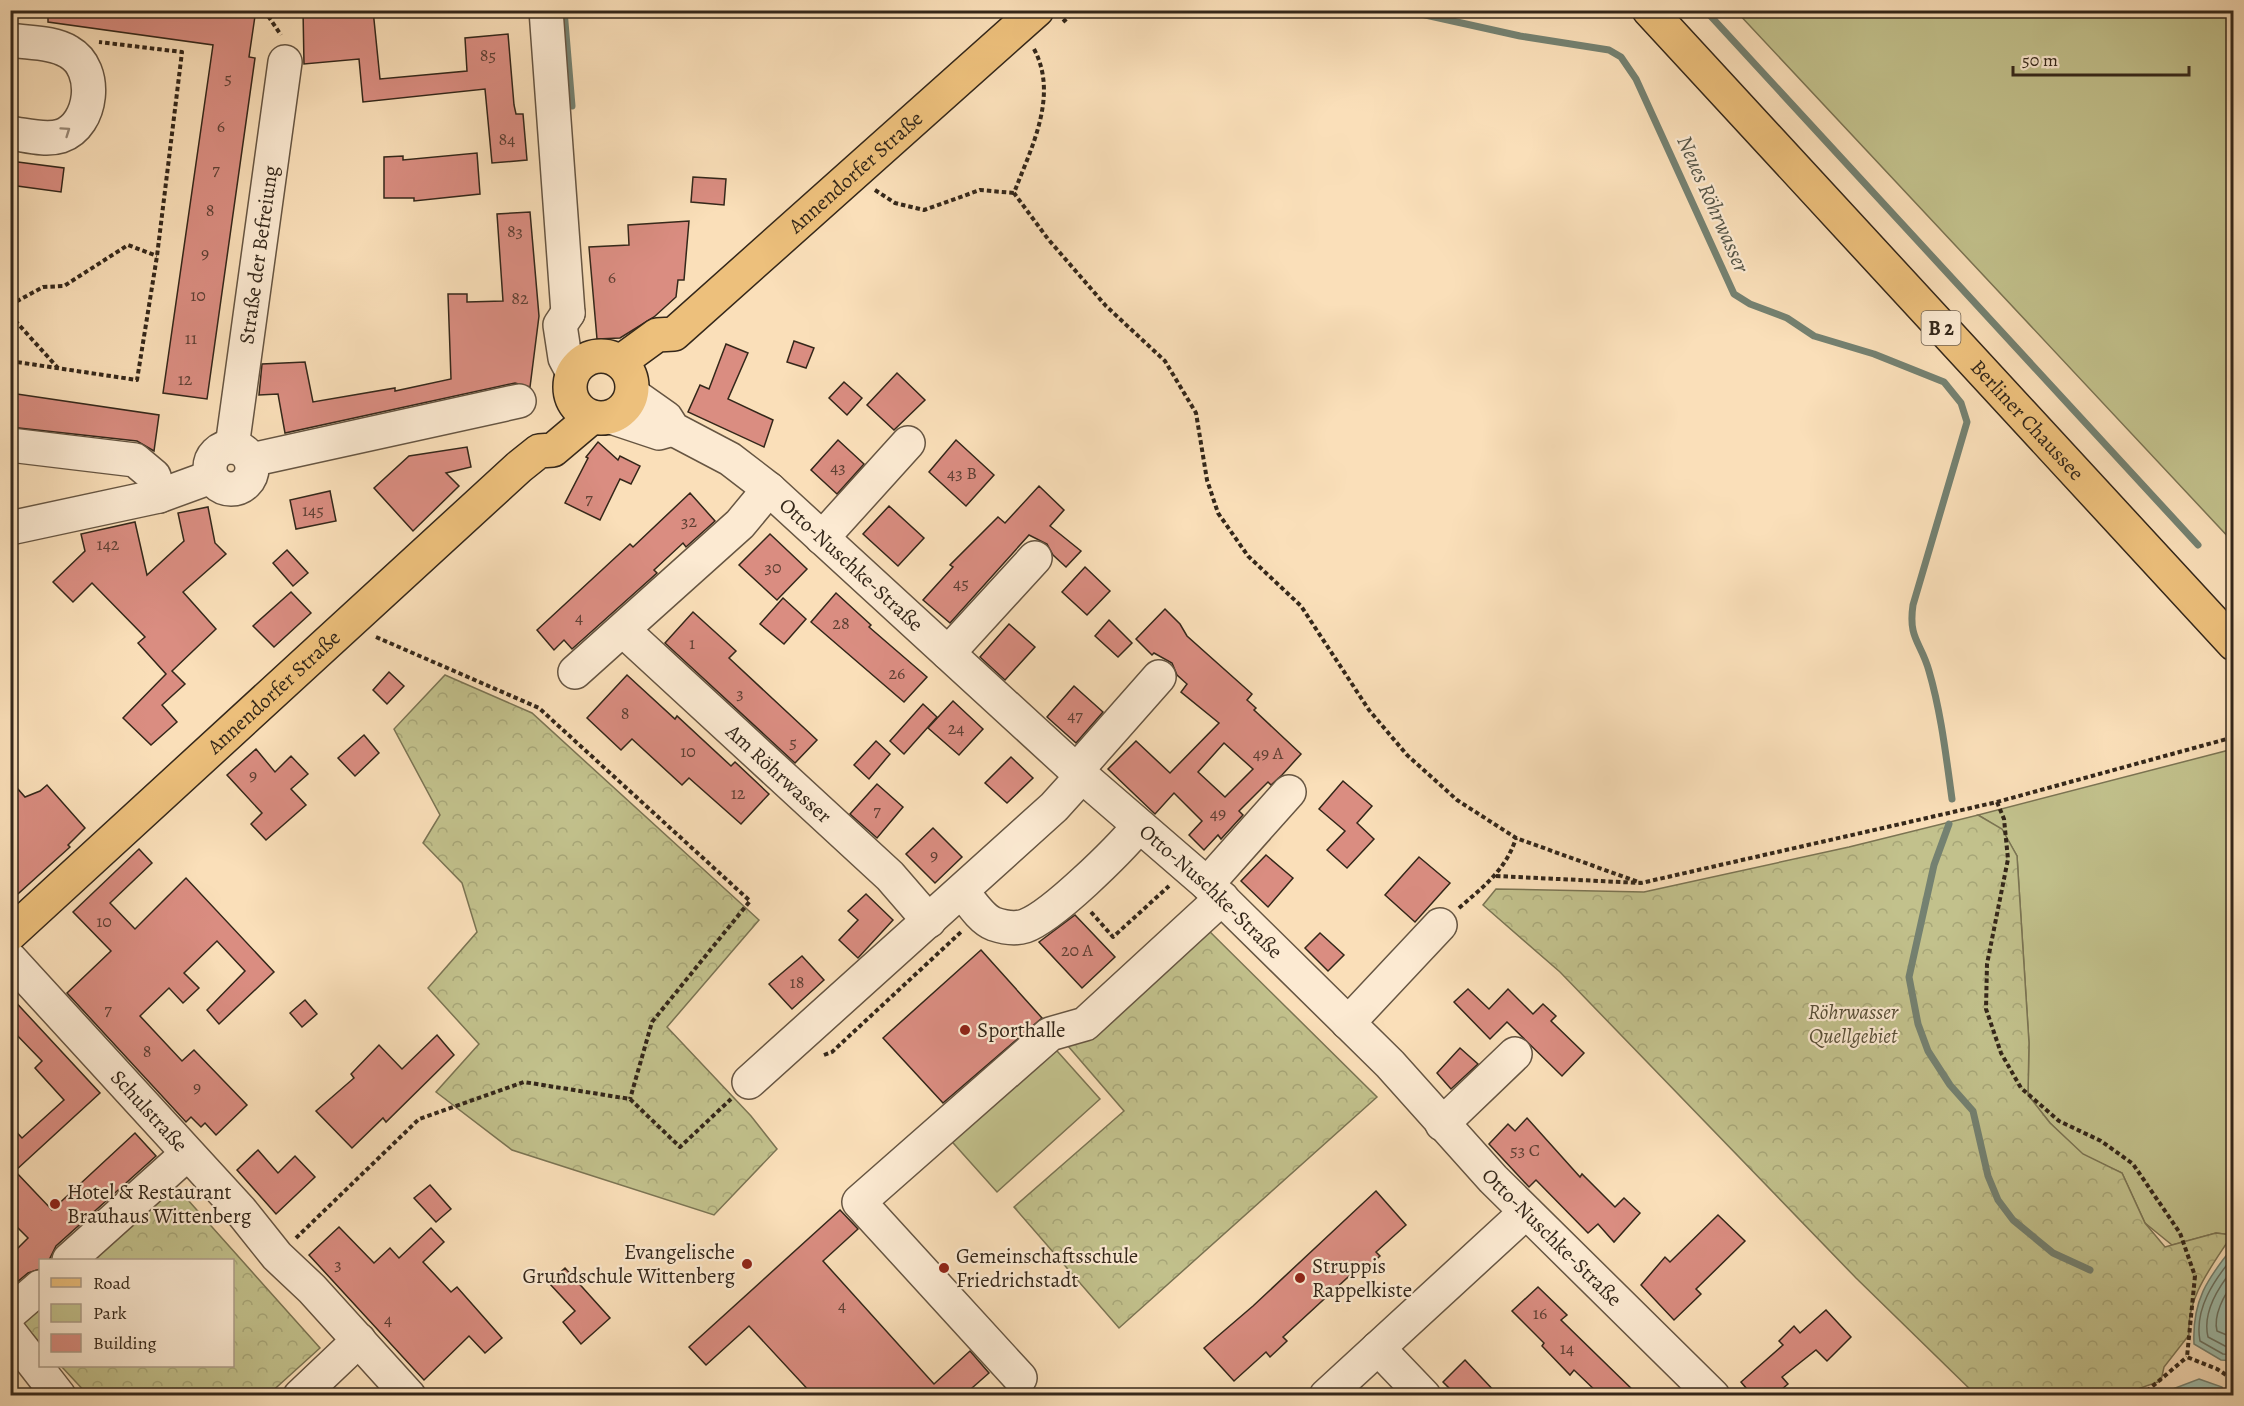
<svg xmlns="http://www.w3.org/2000/svg" width="2244" height="1406" viewBox="0 0 2244 1406" font-family="Alegreya,serif">
	<defs>
		<pattern id="forest-crowns" width="20" height="18" patternUnits="userSpaceOnUse" patternTransform="scale(1.5)"><rect width="20" height="18" fill="#c2c18c"/><path d="M2 6a3 3 0 1 1 6 0M12 15a3 3 0 1 1 6 0" fill="none" stroke="#a7a678"/></pattern>
	</defs>
	<rect width="100%" height="100%" fill="#fadfb9"/>
	<filter id="stains"><feTurbulence type="fractalNoise" baseFrequency=".00333" numOctaves="4"/><feColorMatrix values="0 0 0 0 .2 0 0 0 0 .09 0 0 0 0 .02 0 0 0 .5 -.17"/></filter>
	<radialGradient id="worn" r=".72"><stop offset=".6" stop-color="#630" stop-opacity="0"/><stop offset="1" stop-color="#630" stop-opacity=".3"/></radialGradient>
	<g fill="#c2c18c" stroke="#7b7453" stroke-width="1.5">
		<path d="M1736 11H2233V542Z"/>
		<path d="M2233 749V1235L2216 1233 2172 1245 2145 1223 2122 1173 2083 1155 2050 1123 2028 1095 2029 1043 2017 856 2002 830 1978 815Z"/>
		<path d="M1049 1042 1100 1099 997 1192 946 1135Z"/>
	</g>
	<g fill="url(#forest-crowns)" stroke="#7b7453" stroke-width="1.5">
		<path d="M445 675 532 713 759 920 667 1027 751 1116 777 1149 714 1215 512 1150 436 1092 479 1044 428 988 477 932 462 883 423 843 440 815 394 729Z"/>
		<path d="M1978 815 2002 829 2017 856 2029 1043 2028 1095 2050 1123 2083 1154 2122 1173 2145 1223 2165 1247 2216 1233 2232 1235C2213 1265 2186 1297 2189 1335L2164 1367 2161 1381 2120 1395H1976L1856 1278 1560 972 1483 905 1496 889 1644 892 1849 847Z"/>
		<path d="M1201 923 1377 1097 1119 1328 1014 1207 1124 1111 1068 1046Z"/>
		<path d="M171 1181 320 1348 268 1395H88L61 1366H232V1260H83Z"/>
		<path d="M40 1298V1343L18 1318Z"/>
	</g>
	<g fill="#9fbdab" stroke="#748171" stroke-width="1.5">
		<path d="M2233 1247V1361L2221 1360 2194 1344C2192 1301 2207 1279 2233 1247Z"/>
		<path d="M2199 1379 2222 1387 2226 1395H2157Z"/>
	</g>
	<g fill="none" stroke-linecap="round" stroke-linejoin="round">
		<g stroke="#6a7262" stroke-width="1.5">
			<path d="M2234 1256C2214 1280 2194 1309 2200 1341L2223 1354 2234 1355"/>
			<path d="M2234 1268C2219 1286 2202 1312 2208 1337L2225 1346 2234 1347"/>
			<path d="M2234 1283C2224 1294 2213 1316 2217 1331L2234 1338"/>
		</g>
		<g stroke="#748171" stroke-width="7">
			<path d="M564 10 572 106"/>
			<path d="M1403 10 1520 36 1609 50 1621 57 1636 79 1734 294 1750 304 1787 318 1814 336 1874 354 1944 382 1961 403 1967 422 1913 605C1908 639 1921 642 1929 671 1941 712 1946 756 1952 799"/>
			<path d="M1705 10 2198 545"/>
			<path d="M1949 824 1934 865 1909 977 1918 1024 1928 1051 1950 1085 1973 1111 1988 1176 1998 1200 2013 1220 2053 1253 2090 1270"/>
		</g>
	</g>
	<g fill="#da8d81" stroke="#34271a" stroke-width="1.5" fill-rule="evenodd">
		<path d="M48 10H231V13L255 16 249 57 255 58 207 399 163 393 213 45 48 22Z"/>
		<path d="M303 10H373L380 79 467 71 465 38 508 34 514 105 516 114H523L527 160 492 163 485 89 363 102 359 59 304 64Z"/>
		<path d="M477 153 480 194 414 201V198H384V157L403 156V160Z"/>
		<path d="M10 161 64 168 61 192 10 185Z"/>
		<path d="M693 177 726 179 724 205 691 202Z"/>
		<path d="M530 212 539 316 530 387 515 383 285 433 278 394 259 395 262 364 305 362 313 402 395 388V391L451 379 448 294H467V302L503 301 497 214Z"/>
		<path d="M689 221 684 280H678L676 297 654 317 620 338 597 339 589 247 629 245 628 225Z"/>
		<path d="M794 341 814 348 806 368 787 362Z"/>
		<path d="M726 344 748 353 728 399 773 420 764 447 688 412 700 385 709 389Z"/>
		<path d="M897 373 925 400 894 430 867 405Z"/>
		<path d="M844 382 862 398 847 415 829 398Z"/>
		<path d="M10 393 159 415 154 451 137 441 10 427Z"/>
		<path d="M838 440 864 464 837 494 811 470Z"/>
		<path d="M956 440 994 475 966 506 929 472Z"/>
		<path d="M598 442 618 460 620 456 640 466 631 484 620 479 600 520 565 503 588 458 586 457Z"/>
		<path d="M467 447 471 467 446 473 459 486 413 531 374 488 409 456Z"/>
		<path d="M1039 486 1064 510 1050 526 1081 551 1066 567 1053 555 1047 544 1029 535 950 623 923 600 953 567 950 565 998 517 1005 523Z"/>
		<path d="M330 491 336 521 296 529 290 500Z"/>
		<path d="M690 493 715 521 686 547 683 543 654 570 657 573 572 649 564 640 554 650 537 630 630 544 633 547Z"/>
		<path d="M889 506 924 538 898 566 863 534Z"/>
		<path d="M208 507 215 543 226 554 183 592 216 629 172 671 185 684 162 705 177 722 151 745 123 718 166 674 138 643 145 637 92 583 73 602 53 582 85 551 81 534 135 522 147 575 184 541 178 513Z"/>
		<path d="M770 534 807 569 777 600 739 565Z"/>
		<path d="M287 550 308 573 293 586 273 563Z"/>
		<path d="M1085 567 1110 591 1087 615 1062 592Z"/>
		<path d="M291 592 311 613 274 647 253 626Z"/>
		<path d="M836 593 871 625 869 627 927 677 904 702 811 622Z"/>
		<path d="M783 598 806 619 784 644 760 624Z"/>
		<path d="M1165 609 1180 624 1187 636 1252 694 1247 700 1256 708 1254 710 1301 754 1282 775 1271 785 1268 782 1239 811 1243 815 1221 839 1218 835 1204 850 1189 835 1202 821 1174 793 1155 814 1108 769 1136 741 1170 773 1219 723 1181 692 1187 684 1177 675 1172 663 1154 653 1152 655 1136 639ZM1224 743 1253 769 1225 797 1198 772Z"/>
		<path d="M693 612 736 651 729 658 817 740 795 763 665 643Z"/>
		<path d="M1109 620 1132 643 1118 657 1095 636Z"/>
		<path d="M1009 624 1035 647 1005 680 980 657Z"/>
		<path d="M389 672 404 686 387 704 373 690Z"/>
		<path d="M627 675 675 719 677 716 731 766 735 762 769 794 741 824 689 778 682 785 632 739 621 750 587 718Z"/>
		<path d="M1074 686 1103 712 1076 743 1047 717Z"/>
		<path d="M953 701 983 729 959 755 928 728Z"/>
		<path d="M923 704 937 717 904 754 890 741Z"/>
		<path d="M364 735 379 753 355 776 338 758Z"/>
		<path d="M876 741 890 754 869 779 854 765Z"/>
		<path d="M256 749 275 772 291 756 308 774 291 789 306 805 266 840 251 824 262 813 227 775Z"/>
		<path d="M1011 757 1033 778 1007 803 985 783Z"/>
		<path d="M10 780 25 797 40 791 47 785 85 828 68 845 70 847 10 901Z"/>
		<path d="M1343 781 1372 806 1357 823 1374 839 1347 868 1327 850 1345 831 1319 809Z"/>
		<path d="M877 784 903 807 877 838 850 814Z"/>
		<path d="M933 828 962 857 935 883 906 854Z"/>
		<path d="M139 849 152 863 110 903 135 929 186 878 274 972 219 1024 207 1010 245 971 217 941 184 973 199 988 183 1003 169 988 140 1016 182 1061 194 1050 247 1105 216 1135 205 1123 201 1127 191 1117 186 1122 67 993 111 951 73 912Z"/>
		<path d="M1266 855 1293 878 1268 907 1241 881Z"/>
		<path d="M1419 857 1450 883 1415 922 1385 895Z"/>
		<path d="M866 894 893 920 858 958 839 940 858 920 848 911Z"/>
		<path d="M1075 915 1115 957 1082 988 1039 942Z"/>
		<path d="M1320 933 1344 955 1328 971 1305 948Z"/>
		<path d="M981 950 1042 1018 943 1103 883 1038Z"/>
		<path d="M802 956 824 980 792 1009 769 984Z"/>
		<path d="M1468 989 1489 1009 1508 989 1533 1014 1543 1004 1556 1016 1551 1021 1584 1053 1562 1076 1507 1022 1490 1039 1454 1002Z"/>
		<path d="M10 996 100 1093 15 1171 52 1210 135 1133 156 1156 56 1246 49 1260H40V1269L28 1273 10 1288V1256L28 1238 10 1220 15 1214 10 1202V1125L22 1138 64 1100 35 1068 42 1061 10 1028Z"/>
		<path d="M305 1000 317 1014 302 1027 290 1013Z"/>
		<path d="M437 1035 454 1055 386 1122 383 1118 352 1148 316 1111 354 1078 351 1074 379 1045 402 1069Z"/>
		<path d="M1460 1048 1478 1064 1451 1089 1437 1073Z"/>
		<path d="M1527 1118 1580 1177 1582 1174 1615 1207 1624 1198 1640 1213 1614 1242 1598 1224 1588 1233 1536 1180 1529 1187 1489 1144 1508 1124 1515 1131Z"/>
		<path d="M258 1150 278 1173 295 1156 315 1177 276 1214 237 1170Z"/>
		<path d="M430 1185 451 1209 436 1222 414 1198Z"/>
		<path d="M1376 1191 1406 1225 1376 1252 1380 1256 1363 1271 1359 1267 1283 1337 1287 1341 1270 1357 1266 1352 1234 1381 1204 1348 1253 1306Z"/>
		<path d="M840 1210 858 1229 823 1261 934 1384 970 1351 989 1373 964 1395H813L749 1326 706 1365 689 1347Z"/>
		<path d="M1718 1215 1745 1241 1696 1289 1701 1294 1674 1320 1641 1285 1665 1257 1670 1262Z"/>
		<path d="M339 1227 374 1263 390 1248 399 1258 431 1228 444 1242 423 1262 451 1292 457 1287 502 1338 485 1353 469 1336 424 1380 309 1255Z"/>
		<path d="M565 1268 610 1318 581 1344 563 1322 575 1311 549 1283Z"/>
		<path d="M1538 1287 1567 1315 1561 1320 1638 1395H1600L1574 1370 1570 1375 1542 1346 1544 1343 1512 1311Z"/>
		<path d="M1826 1310 1851 1337 1827 1361 1816 1350 1782 1377 1788 1384 1775 1395H1752L1741 1382 1783 1345 1779 1341 1794 1326 1800 1333Z"/>
		<path d="M1465 1360 1498 1395H1456L1443 1382Z"/>
	</g>
	<g fill="none" stroke-linecap="round" stroke-linejoin="round">
		<defs>
			<g id="minor">
				<path d="M546 10 568 313"/>
				<path d="M10 40C29 43 53 42 69 52 99 69 93 125 61 136 45 141 26 135 10 133"/>
				<path d="M568 313 560 325 565 358 573 373"/>
				<path id="s1" d="M632 394 666 418 673 429 730 459 769 489 1082 776 1207 884 1390 1064 1493 1179 1713 1396"/>
				<path d="M611 417 659 433 673 429"/>
				<path d="M10 445 135 460 154 476 159 496"/>
				<circle cx="231" cy="468" r="21"/>
				<path id="s2" d="M232 447 285 62"/>
				<path d="M251 460 519 401"/>
				<path d="M10 528 159 496 211 477"/>
				<path d="M822 538 908 443"/>
				<path id="s3" d="M623 630 890 876 929 921"/>
				<path d="M948 653 1035 558"/>
				<path d="M575 672 740 524 769 489"/>
				<path d="M1076 771 1159 677"/>
				<path d="M1207 884 1289 792"/>
				<path d="M962 891C970 901 981 919 994 924 1003 927 1016 929 1025 926 1053 916 1119 850 1139 826"/>
				<path id="s4" d="M10 959 241 1211 277 1256 312 1289 409 1396"/>
				<path d="M1348 1023 1440 925"/>
				<path d="M749 1082 1054 807 1082 776"/>
				<path d="M1442 1124 1515 1054"/>
				<path d="M69 1260 187 1154"/>
				<path d="M10 1313 40 1287"/>
				<path d="M10 1333 59 1396"/>
				<path d="M1378 1348 1424 1396"/>
				<path d="M1020 1378 859 1202 1050 1034 1085 1024 1222 898"/>
				<path d="M300 1396 359 1340"/>
				<path d="M1326 1396 1526 1212"/>
			</g>
			<g id="major">
				<path id="s5" d="M1649 10 2234 644"/>
				<circle cx="601" cy="387" r="31"/>
				<path id="s6" d="M620 362 657 335 674 334 1037 10"/>
				<path id="s7" d="M10 934 519 467 539 451 553 450 592 417"/>
			</g>
		</defs>
		<use href="#minor" stroke="#665542" stroke-width="36"/>
		<use href="#major" stroke="#34271a" stroke-width="36"/>
		<g stroke="#34271a" stroke-width="4" stroke-dasharray="4.5 3" stroke-linecap="butt">
			<path d="M264 10 281 35"/>
			<path d="M2230 10 2234 14"/>
			<path d="M1063 22 1076 10"/>
			<path d="M1034 49C1059 96 1031 148 1014 193L1048 239 1106 306 1165 361 1196 413 1207 480 1218 513 1248 556 1301 606 1369 710 1407 755 1457 800 1516 838 1641 883"/>
			<path d="M875 190 895 203 924 210 980 190 1014 193"/>
			<path d="M10 305 43 287 64 286 128 245 157 256"/>
			<path d="M10 315 58 368"/>
			<path d="M10 361 137 380 157 256 182 52 99 42"/>
			<path d="M376 637 539 708 750 901 652 1022 630 1099"/>
			<path d="M1997 802 2004 819 2008 859 1987 964 1986 1009 2001 1053 2021 1088 2059 1121 2101 1141 2133 1164 2180 1233 2195 1276 2187 1357 2217 1369 2234 1380"/>
			<path d="M1496 876 1641 883 1997 802 2234 737"/>
			<path d="M1459 908C1483 887 1506 870 1516 838"/>
			<path d="M1091 912 1113 937 1169 886"/>
			<path d="M824 1055 832 1052 961 932"/>
			<path d="M296 1238 419 1119 524 1082 630 1099 680 1147 731 1099"/>
			<path d="M2141 1396 2187 1357"/>
		</g>
		<use href="#minor" stroke="#fcead2" stroke-width="33"/>
		<use href="#major" stroke="#edc07c" stroke-width="33"/>
	</g>
	<defs><path id="oneway-chevron" d="M-2-3.5L2.5 0L-2 3.5" fill="none" stroke-width="1.6" stroke-linecap="round" stroke-linejoin="round" transform="scale(1.5)"/></defs>
	<use stroke="#988876" href="#oneway-chevron" transform="translate(66 131) rotate(-35)"/>
	<g fill="#8f2418" stroke="#fcead2" stroke-width="2">
		<circle cx="965" cy="1030" r="6"/>
		<circle cx="55" cy="1204" r="6"/>
		<circle cx="747" cy="1264" r="6"/>
		<circle cx="944" cy="1268" r="6"/>
		<circle cx="1300" cy="1278" r="6"/>
	</g>
	<g text-anchor="middle" dominant-baseline="central" stroke-width="4.5" stroke-linejoin="round" paint-order="stroke">
		<g font-size="18" fill="#5e4034">
			<text x="488" y="55">85</text>
			<text x="228" y="78">5</text>
			<text x="221" y="126">6</text>
			<text x="507" y="139">84</text>
			<text x="216" y="169">7</text>
			<text x="210" y="210">8</text>
			<text x="515" y="231">83</text>
			<text x="205" y="253">9</text>
			<text x="612" y="277">6</text>
			<text x="198" y="295">10</text>
			<text x="520" y="298">82</text>
			<text x="191" y="338">11</text>
			<text x="185" y="379">12</text>
			<text x="838" y="467">43</text>
			<text x="962" y="473">43 B</text>
			<text x="589" y="498">7</text>
			<text x="313" y="510">145</text>
			<text x="689" y="521">32</text>
			<text x="108" y="544">142</text>
			<text x="773" y="567">30</text>
			<text x="961" y="583">45</text>
			<text x="579" y="617">4</text>
			<text x="841" y="623">28</text>
			<text x="692" y="643">1</text>
			<text x="897" y="673">26</text>
			<text x="740" y="693">3</text>
			<text x="625" y="713">8</text>
			<text x="1075" y="715">47</text>
			<text x="956" y="728">24</text>
			<text x="793" y="742">5</text>
			<text x="688" y="751">10</text>
			<text x="1268" y="753">49 A</text>
			<text x="253" y="775">9</text>
			<text x="738" y="793">12</text>
			<text x="877" y="810">7</text>
			<text x="1218" y="813">49</text>
			<text x="934" y="855">9</text>
			<text x="104" y="921">10</text>
			<text x="1077" y="950">20 A</text>
			<text x="797" y="982">18</text>
			<text x="108" y="1009">7</text>
			<text x="147" y="1051">8</text>
			<text x="197" y="1087">9</text>
			<text x="1525" y="1150">53 C</text>
			<text x="338" y="1264">3</text>
			<text x="842" y="1305">4</text>
			<text x="1540" y="1313">16</text>
			<text x="388" y="1319">4</text>
			<text x="1567" y="1348">14</text>
		</g>
		<rect fill="#fcead2" stroke="#706251" stroke-width="1.5" x="1921.5" y="311" width="39" height="34" rx="4.5"/>
		<g font-size="20" font-weight="bold" fill="#34271a">
			<text x="1941" y="328">B 2</text>
		</g>
		<g font-size="21" fill="#34271a" stroke="#fcead2">
			<text stroke="none"><textPath href="#s6" startOffset="306">Annendorfer Straße</textPath></text>
			<text stroke="none"><textPath href="#s2" startOffset="194">Straße der Befreiung</textPath></text>
			<text stroke="none"><textPath href="#s5" startOffset="558">Berliner Chaussee</textPath></text>
			<text stroke="none"><textPath href="#s1" startOffset="280">Otto-Nuschke-Straße</textPath></text>
			<text stroke="none"><textPath href="#s7" startOffset="358">Annendorfer Straße</textPath></text>
			<text stroke="none"><textPath href="#s3" startOffset="212">Am Röhrwasser</textPath></text>
			<text stroke="none"><textPath href="#s1" startOffset="766">Otto-Nuschke-Straße</textPath></text>
			<text stroke="none"><textPath href="#s4" startOffset="206">Schulstraße</textPath></text>
			<text stroke="none"><textPath href="#s1" startOffset="1252">Otto-Nuschke-Straße</textPath></text>
		</g>
		<g font-size="21" font-style="italic" fill="#584e36" stroke="#fcead2">
			<text x="1853" y="1012">Röhrwasser<tspan x="1853" dy="24">Quellgebiet</tspan></text>
		</g>
		<g font-size="21" fill="#34271a" stroke="#fcead2" text-anchor="start">
			<text x="977" y="1030">Sporthalle</text>
			<text x="67" y="1192">Hotel &amp; Restaurant<tspan x="67" dy="24">Brauhaus Wittenberg</tspan></text>
			<text x="735" y="1252" text-anchor="end">Evangelische<tspan x="735" dy="24">Grundschule Wittenberg</tspan></text>
			<text x="956" y="1256">Gemeinschaftsschule<tspan x="956" dy="24">Friedrichstadt</tspan></text>
			<text x="1312" y="1266">Struppis<tspan x="1312" dy="24">Rappelkiste</tspan></text>
		</g>
		<g font-size="22" font-style="italic" fill="#545446" stroke="#fcead2">
			<text transform="translate(1713 204) rotate(66)">Neues Röhrwasser</text>
		</g>
	</g>
	<rect width="2244" height="1406" fill="none" stroke="#fadfb9" stroke-width="36"/>
	<rect x="12" y="12" width="2220" height="1382" fill="none" stroke="#34271a" stroke-width="3"/>
	<rect x="18" y="18" width="2208" height="1370" fill="none" stroke="#34271a" stroke-width="1.5"/>
	<rect x="39" y="1259" width="195" height="108" fill="#fcead2" stroke="#ac9c88" stroke-width="1.5"/>
	<rect x="51" y="1278" width="30" height="9" fill="#edc07c" stroke="#ac9c88" stroke-width="1.5"/>
	<text x="93" y="1289" font-size="18" fill="#34271a">Road</text>
	<rect x="51" y="1304" width="30" height="18" fill="#c2c18c" stroke="#ac9c88" stroke-width="1.5"/>
	<text x="93" y="1319" font-size="18" fill="#34271a">Park</text>
	<rect x="51" y="1334" width="30" height="18" fill="#da8d81" stroke="#ac9c88" stroke-width="1.5"/>
	<text x="93" y="1349" font-size="18" fill="#34271a">Building</text>
	<path d="M2013 66v9h176v-9" fill="none" stroke="#34271a" stroke-width="3"/>
	<text x="2022" y="66" font-size="18" fill="#34271a" stroke="#fcead2" stroke-width="4.5" paint-order="stroke">50 m</text>
	<rect width="100%" height="100%" filter="url(#stains)"/>
	<rect width="100%" height="100%" fill="url(#worn)"/>
</svg>
